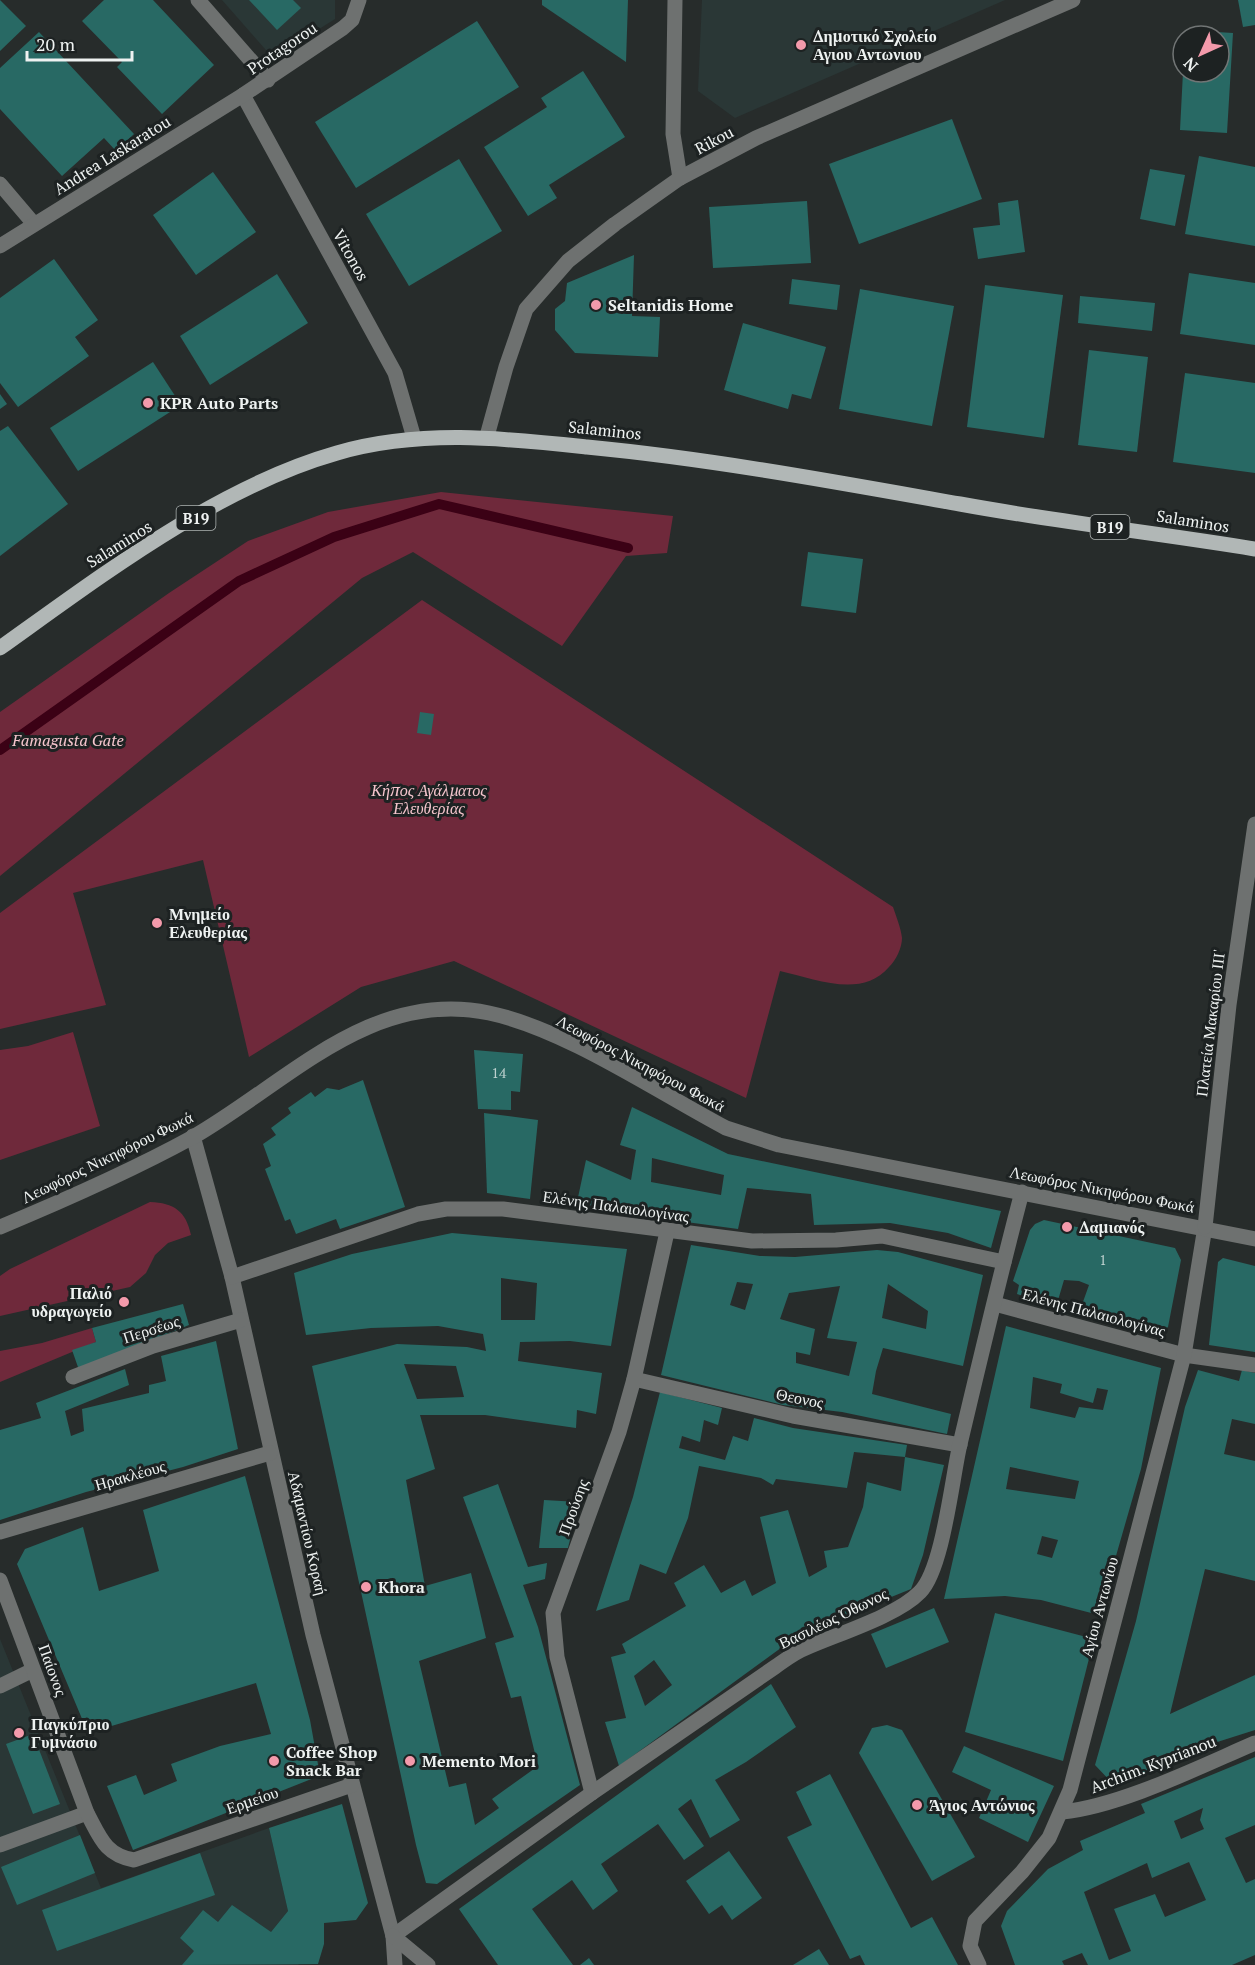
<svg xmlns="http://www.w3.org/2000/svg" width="1255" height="1965" viewBox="0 0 1255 1965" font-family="'PT Serif',serif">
	<rect width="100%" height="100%" fill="#272c2b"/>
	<g fill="#2a3736">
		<path d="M222 0H335V19L273 58Z"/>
		<path d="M702 0H1005L735 118 698 91Z"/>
		<path d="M0 1639 101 1888 269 1828 288 1911 271 1932 299 1965H0Z"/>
	</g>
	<g fill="#6f293b">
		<path d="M441 492 673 516 667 553 626 556 562 646 413 552 362 578 0 876V712L169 593 248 541 328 512Z"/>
		<path d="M422 600 893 907C896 916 901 928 902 938 902 948 896 960 889 967 862 999 815 979 780 971L746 1098 454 961 361 987 249 1057 203 860 73 893 106 1005 0 1029V913Z"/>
		<path d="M73 1032 100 1126 0 1160V1050L28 1046Z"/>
		<path d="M150 1202C174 1203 186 1211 191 1235L168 1243 155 1255 146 1273 130 1287 0 1316V1276L10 1269Z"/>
		<path d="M92 1328 96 1342 0 1382V1351L42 1343Z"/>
	</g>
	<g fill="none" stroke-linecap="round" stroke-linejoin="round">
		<path stroke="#3b0115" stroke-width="10" d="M0 750 239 581 334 537 439 504 628 548"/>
	</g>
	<g fill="#286964" fill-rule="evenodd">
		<path d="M0 0 26 26 0 51Z"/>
		<path d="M104 0H153L214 65 162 114 117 67 122 62 82 21Z"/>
		<path d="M249 0H293L301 8 277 30Z"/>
		<path d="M542 0H628L626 62 542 5Z"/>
		<path d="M1238 0H1255V25L1243 27Z"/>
		<path d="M477 21 519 87 356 188 315 122Z"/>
		<path d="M1185 30 1233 33 1227 133 1180 130 1183 72H1219V36H1185Z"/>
		<path d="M39 32 134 134 116 151 104 138 62 176 0 109V68Z"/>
		<path d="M583 71 625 137 549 185 557 198 528 216 484 147 547 107 541 98Z"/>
		<path d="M952 119 982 199 859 244 829 164Z"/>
		<path d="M1199 156 1255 167V246L1185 234Z"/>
		<path d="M459 159 502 231 409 286 366 214Z"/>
		<path d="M1150 169 1185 175 1175 226 1140 219Z"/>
		<path d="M213 172 256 232 196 275 153 215Z"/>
		<path d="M1018 200 1025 252 978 259 973 228 1000 225 998 203Z"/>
		<path d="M807 201 811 263 713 268 709 207Z"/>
		<path d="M634 255 632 316 660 317 658 357 575 353 555 330V309L565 301 567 283Z"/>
		<path d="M54 259 98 320 75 337 89 356 18 407 0 383V298Z"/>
		<path d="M1189 273 1255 283V345L1180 334Z"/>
		<path d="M277 274 308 323 210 385 180 336Z"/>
		<path d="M792 279 840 285 837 310 789 304Z"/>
		<path d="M985 285 1063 295 1044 438 967 427Z"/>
		<path d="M860 289 954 306 932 426 839 409Z"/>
		<path d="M1080 296 1155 303 1152 331 1078 323Z"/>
		<path d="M743 323 826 347 811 399 792 394 788 409 724 390Z"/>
		<path d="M1089 350 1148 357 1137 452 1078 445Z"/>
		<path d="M153 362 181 405 78 471 50 428Z"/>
		<path d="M1185 373 1255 383V473L1173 462Z"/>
		<path d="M0 394 7 404 0 409Z"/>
		<path d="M8 426 68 504 0 556V431Z"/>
		<path d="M808 552 863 559 856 613 801 606Z"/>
		<path d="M420 712 434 714 431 735 417 733Z"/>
		<path d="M474 1050 523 1054 520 1092 511 1091V1110L478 1109Z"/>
		<path d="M363 1080 405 1207 340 1229 336 1219 296 1234 290 1219 285 1221 265 1169 271 1166 263 1144 276 1135 271 1128 291 1113 288 1108 311 1092 315 1097 327 1088 339 1090Z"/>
		<path d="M632 1107 728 1154 1001 1211 991 1248 948 1233 890 1223 814 1225 811 1194 747 1188 738 1229 627 1214 577 1202 586 1160 631 1180 636 1150 620 1145ZM652 1158 724 1175 721 1195 651 1182Z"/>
		<path d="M484 1113 538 1120 530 1199 487 1193Z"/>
		<path d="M1044 1220 1175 1248 1181 1260 1168 1327 1160 1333 1079 1313 1089 1285 1079 1281 1064 1280 1056 1307 1017 1294 1019 1285 1013 1281 1030 1230 1035 1224Z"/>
		<path d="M452 1233 627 1249 611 1346 570 1341 520 1342 518 1361 602 1373 596 1414 577 1410 576 1428 485 1415H420L435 1469 406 1480 425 1586 471 1573 486 1638 419 1661 449 1787 466 1783 475 1825 499 1808 492 1799 538 1766 521 1696 511 1698 495 1643 514 1637 463 1497 498 1484 528 1567 547 1563 545 1579 523 1585 538 1627 580 1785 437 1884 426 1883 416 1845 312 1366 397 1344 467 1347 486 1351 483 1334 438 1326 371 1328 306 1335 294 1273 352 1254ZM501 1278 537 1283 535 1320H501ZM404 1364 456 1366 464 1397 417 1399Z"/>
		<path d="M691 1245 760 1256 795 1257 877 1250 898 1252 983 1275 963 1366 883 1348 876 1371 872 1394 951 1414 947 1434 842 1412 783 1405 661 1375ZM737 1282 753 1284 745 1310 730 1305ZM888 1284 928 1311 926 1329 882 1318ZM840 1286 827 1338 857 1342 849 1376 796 1363V1352L810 1355 815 1329 780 1319 789 1293Z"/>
		<path d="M1223 1258 1255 1266V1352L1209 1345 1218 1262Z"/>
		<path d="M183 1304 189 1325 79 1370 72 1350 96 1342 92 1328Z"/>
		<path d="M1006 1326 1161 1368 1141 1469 1099 1615 1041 1600 1005 1596 944 1599ZM1033 1377 1062 1384 1060 1393 1093 1403 1097 1388 1108 1390 1103 1410 1079 1407 1075 1418 1030 1408ZM1010 1467 1079 1481 1075 1499 1006 1489ZM1042 1536 1058 1540 1052 1558 1037 1554Z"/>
		<path d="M216 1341 238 1449 183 1467 86 1492 0 1520V1430L41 1418 36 1403 125 1369 129 1385 65 1411 71 1436 84 1431 82 1409 149 1393V1385L166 1381 161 1356Z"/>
		<path d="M1198 1370 1239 1381 1242 1370 1255 1373V1424L1232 1419 1224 1454 1255 1461V1581L1205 1569 1170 1714 1255 1675V1730L1211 1744 1114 1785 1095 1765 1136 1621 1185 1407Z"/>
		<path d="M660 1392 722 1408 718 1425 704 1420 700 1442 682 1436 679 1448 725 1460 733 1436 748 1441 754 1418 793 1428 907 1445 905 1457 854 1452 847 1488 776 1479 773 1485 761 1478 699 1466 688 1518 666 1574 640 1564 629 1600 596 1611 633 1497Z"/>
		<path d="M905 1457 944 1465 923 1555 911 1589 800 1634 619 1766 605 1722 626 1718 611 1657 626 1653 622 1644 686 1606 674 1583 704 1565 721 1593 745 1580 752 1596 776 1583 760 1517 788 1510 809 1577 827 1567 824 1551 848 1547 863 1507 867 1482 901 1491ZM654 1660 672 1685 645 1706 634 1676Z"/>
		<path d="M245 1476 310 1720 319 1770 314 1778 133 1850 107 1786 136 1775 144 1795 177 1781 171 1764 220 1746 271 1734 256 1683 88 1733 17 1564 25 1549 83 1527 99 1591 159 1571 143 1510Z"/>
		<path d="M544 1500 579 1502 568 1548H539Z"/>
		<path d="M934 1608 949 1642 886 1668 871 1634Z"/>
		<path d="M995 1613 1094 1639 1063 1761 965 1732Z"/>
		<path d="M771 1684 796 1727 746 1762 715 1780 740 1820 710 1838 691 1799 678 1809 704 1846 684 1860 658 1824 601 1864 618 1891 593 1910 572 1880 532 1909 573 1965H498L459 1909Z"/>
		<path d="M887 1725 902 1730 975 1857 932 1881 859 1753 872 1728Z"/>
		<path d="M33 1734 60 1804 33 1814 6 1744Z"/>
		<path d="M964 1746 1054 1786 1028 1842 979 1818 991 1790 952 1772Z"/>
		<path d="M1255 1757V1825L1225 1838 1246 1883 1255 1879V1955L1232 1965H1088L1082 1953 1062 1961 1064 1965H1015L1001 1926 1007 1911 1048 1869 1083 1850 1080 1841 1145 1813 1141 1804ZM1203 1808 1200 1820 1204 1829 1181 1839 1174 1821ZM1189 1862 1206 1900 1165 1917 1155 1894 1114 1909 1131 1951 1109 1960 1084 1892 1147 1863 1152 1878Z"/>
		<path d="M830 1774 911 1928 932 1917 958 1965H865L860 1955 850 1959 787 1837 812 1825 796 1792Z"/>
		<path d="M342 1804 368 1903 356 1920 324 1923V1944L318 1964 182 1965 194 1951 180 1938 203 1910 218 1922 232 1905 271 1932 288 1911 269 1828Z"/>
		<path d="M80 1835 95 1873 17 1905 1 1867Z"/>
		<path d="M729 1851 762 1898 732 1920 722 1905 709 1914 686 1881Z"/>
		<path d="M200 1853 215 1895 57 1951 42 1910Z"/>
		<path d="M819 1949 829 1965H793Z"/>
		<path d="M589 1958 594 1965H580Z"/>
	</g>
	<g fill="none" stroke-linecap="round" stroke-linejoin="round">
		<g stroke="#6e7170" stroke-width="15">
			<path d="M0 1686 33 1670"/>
			<path d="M0 1845 87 1813"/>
		</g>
		<path stroke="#6e7170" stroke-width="15" d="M634 1379 793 1416 960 1445"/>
		<g stroke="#6e7170" stroke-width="15">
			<path d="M198 0 268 80"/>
			<path d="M675 0 673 134 680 178"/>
			<path d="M243 95 395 373 414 438"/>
			<path d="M0 184 34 224"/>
			<path d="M0 246 243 95 343 28 352 20 359 0"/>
			<path d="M487 436 506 367 526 309 568 261 615 224 680 178 756 138 1073 0"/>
			<path d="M193 1136 232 1277 313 1635 393 1936 395 1965"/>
			<path d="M232 1277 418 1214 446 1209H503L752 1241 836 1240 882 1236 1004 1262"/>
			<path d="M995 1304 1184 1355 1255 1365"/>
			<path d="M73 1377 153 1346 241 1320"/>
			<path d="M0 1532 270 1453"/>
			<path d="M0 1580 87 1813C100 1837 105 1855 134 1860L352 1785"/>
			<path d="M592 1793 557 1657 553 1613 619 1432 634 1379 667 1232"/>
			<path d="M1062 1812C1121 1806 1199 1767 1255 1743"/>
			<path d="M393 1936 592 1793 775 1667C785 1660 795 1652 806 1648 837 1634 897 1616 920 1592 943 1569 952 1478 960 1444 980 1360 1000 1275 1022 1192"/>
			<path d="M393 1936 428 1965"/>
			<path d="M979 1965 970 1946 975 1921 1022 1872 1049 1838 1070 1790 1184 1355 1205 1227"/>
		</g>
		<g stroke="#6e7170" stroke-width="15">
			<path d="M0 1227C65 1200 131 1171 193 1137 287 1083 371 988 489 1013 565 1029 656 1091 726 1128L779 1145 1255 1239"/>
			<path d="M1205 1227 1229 1005 1255 824"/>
		</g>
		<path stroke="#b1b7b6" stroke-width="15" d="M0 648C101 576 217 487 337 453 420 429 502 438 587 447 712 459 836 482 960 504 1058 522 1157 533 1255 549"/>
	</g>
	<g fill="#f39aab" stroke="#1d2222" stroke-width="2">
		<circle cx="801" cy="45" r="6"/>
		<circle cx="596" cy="305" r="6"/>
		<circle cx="148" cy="403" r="6"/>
		<circle cx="157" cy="923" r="6"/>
		<circle cx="1067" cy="1227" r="6"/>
		<circle cx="124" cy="1302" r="6"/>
		<circle cx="366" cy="1587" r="6"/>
		<circle cx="19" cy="1733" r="6"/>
		<circle cx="274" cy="1761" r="6"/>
		<circle cx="410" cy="1761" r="6"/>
		<circle cx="917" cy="1805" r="6"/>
	</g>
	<g text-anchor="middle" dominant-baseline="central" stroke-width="6" stroke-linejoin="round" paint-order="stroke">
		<g font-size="14" fill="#bcd0ce">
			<text x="499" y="1072">14</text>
			<text x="1103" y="1259">1</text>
		</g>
		<g fill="#1d2222" stroke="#afb4b3" stroke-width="1.5">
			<rect x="176.5" y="506" width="39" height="24" rx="4.5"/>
			<rect x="1090.5" y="515" width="39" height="24" rx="4.5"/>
		</g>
		<g font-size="15" font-weight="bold" fill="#eef2f1">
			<text x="196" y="518">B19</text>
			<text x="1110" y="527">B19</text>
		</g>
		<g font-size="16" font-weight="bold" fill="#eef2f1" stroke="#1d2222" text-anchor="start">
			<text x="813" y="36">Δημοτικό Σχολείο<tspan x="813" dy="18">Αγιου Αντωνιου</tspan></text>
			<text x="608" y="305">Seltanidis Home</text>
			<text x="160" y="403">KPR Auto Parts</text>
			<text x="169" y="914">Μνημείο<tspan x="169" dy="18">Ελευθερίας</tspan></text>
			<text x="1079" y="1227">Δαμιανός</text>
			<text x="112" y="1293" text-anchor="end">Παλιό<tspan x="112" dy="18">υδραγωγείο</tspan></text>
			<text x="378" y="1587">Khora</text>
			<text x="31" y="1724">Παγκύπριο<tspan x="31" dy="18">Γυμνάσιο</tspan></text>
			<text x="286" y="1752">Coffee Shop<tspan x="286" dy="18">Snack Bar</tspan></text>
			<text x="422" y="1761">Memento Mori</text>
			<text x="929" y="1805">Άγιος Αντώνιος</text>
		</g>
		<g font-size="16" fill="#eef2f1" stroke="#1d2222">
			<text transform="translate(282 48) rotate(-34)">Protagorou</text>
			<text transform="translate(714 140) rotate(-28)">Rikou</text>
			<text transform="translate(112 155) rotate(-32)">Andrea Laskaratou</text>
			<text transform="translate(351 255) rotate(61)">Vitonos</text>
			<text transform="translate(605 430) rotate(6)">Salaminos</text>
			<text transform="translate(1193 521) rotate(9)">Salaminos</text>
			<text transform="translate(119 544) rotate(-32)">Salaminos</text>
			<text transform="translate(1210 1023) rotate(-83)">Πλατεία Μακαρίου ΙΙΙ'</text>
			<text transform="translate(641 1063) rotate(28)">Λεωφόρος Νικηφόρου Φωκά</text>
			<text transform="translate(107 1157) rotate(-26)">Λεωφόρος Νικηφόρου Φωκά</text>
			<text transform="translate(1102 1189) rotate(11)">Λεωφόρος Νικηφόρου Φωκά</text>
			<text transform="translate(616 1206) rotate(8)">Ελένης Παλαιολογίνας</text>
			<text transform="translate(1094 1312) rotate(15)">Ελένης Παλαιολογίνας</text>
			<text transform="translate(151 1329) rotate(-18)">Περσέως</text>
			<text transform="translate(800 1398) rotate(11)">Θεονος</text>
			<text transform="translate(130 1475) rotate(-16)">Ηρακλέους</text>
			<text transform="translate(573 1507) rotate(-70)">Προύσης</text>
			<text transform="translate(308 1533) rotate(77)">Αδαμαντίου Κοραή</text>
			<text transform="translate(1099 1607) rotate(-75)">Αγίου Αντωνίου</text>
			<text transform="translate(833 1618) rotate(-26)">Βασιλέως Όθωνος</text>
			<text transform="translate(53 1670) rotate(70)">Παίονος</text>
			<text transform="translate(1153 1764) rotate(-21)">Archim. Kyprianou</text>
			<text transform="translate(252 1800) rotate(-19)">Ερμείου</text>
		</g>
		<g font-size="16" font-style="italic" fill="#f6c5cd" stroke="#1d2222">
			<text x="68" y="740">Famagusta Gate</text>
			<text x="429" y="790">Κήπος Αγάλματος<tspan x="429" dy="18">Ελευθερίας</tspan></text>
		</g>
	</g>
	<g transform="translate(1201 54) rotate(225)"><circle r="28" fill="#1d2222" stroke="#717575" stroke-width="1.5"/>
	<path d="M0-4.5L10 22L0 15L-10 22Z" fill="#f39aab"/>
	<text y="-9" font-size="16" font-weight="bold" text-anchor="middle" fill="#eef2f1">N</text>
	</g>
	<path d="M27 51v9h105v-9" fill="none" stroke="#eef2f1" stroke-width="3"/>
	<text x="36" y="51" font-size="18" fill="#eef2f1" stroke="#1d2222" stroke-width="4.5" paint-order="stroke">20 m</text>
</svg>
